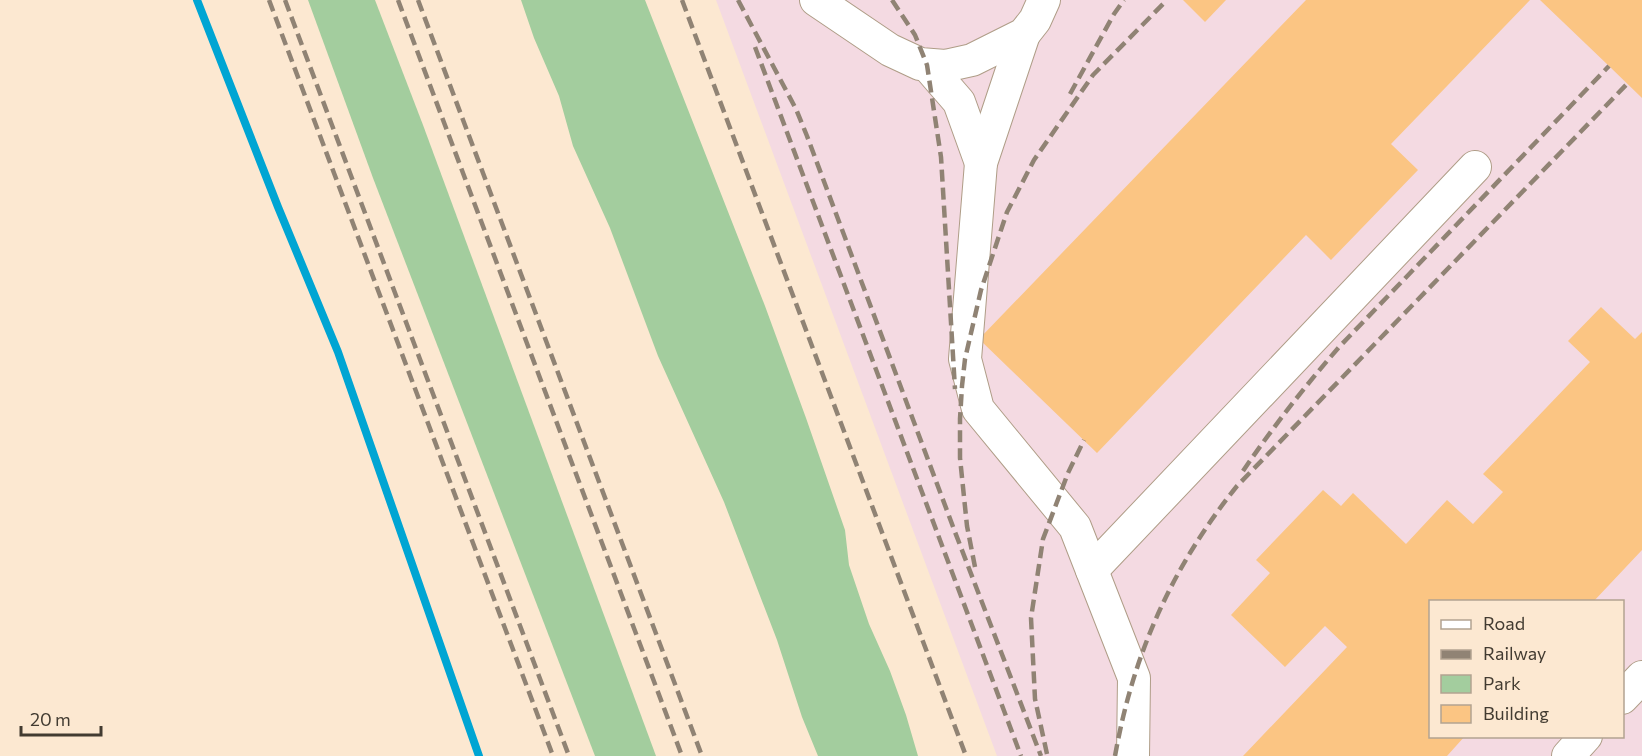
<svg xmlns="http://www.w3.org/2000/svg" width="1642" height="756" viewBox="0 0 1642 756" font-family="Commissioner,sans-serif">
	<rect width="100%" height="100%" fill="#fce8d1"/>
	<path fill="#f4dae2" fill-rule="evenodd" d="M716 0H1642V756H997ZM1430 602H1622V736H1430Z"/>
	<g fill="#a3cd9e">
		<path d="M308 0H375L423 125 656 756H595L373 178Z"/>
		<path d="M521 0H645L765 306 806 418 845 530 849 565 869 624 890 671 906 715 918 756H818L802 717 777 640 724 502 658 356 610 228 573 146 559 96 534 38Z"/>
	</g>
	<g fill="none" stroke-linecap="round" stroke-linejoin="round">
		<path stroke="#00a5d3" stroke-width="8" d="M197 0 278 207 338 352 479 756"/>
	</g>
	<g fill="#fbc583">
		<path d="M1183 0H1226L1205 22Z"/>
		<path d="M1306 0H1530L1391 144 1418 170 1331 260 1306 235 1097 453 979 339Z"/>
		<path d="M1540 0H1642V98L1609 66Z"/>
		<path d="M1601 307 1635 339 1642 332V550L1593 602H1430V736H1465L1447 756H1243L1347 647 1325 626 1285 667 1231 615 1270 573 1256 560 1323 490 1341 506 1353 493 1406 544 1447 500 1473 524 1503 492 1483 474 1590 362 1568 341Z"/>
	</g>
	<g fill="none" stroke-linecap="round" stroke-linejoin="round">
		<defs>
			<g id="minor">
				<path d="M816 0 890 50 920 64 945 66 972 60 1024 34 1035 20 1044 0"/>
				<path d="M1024 34 981 163 965 359 978 409 1075 527 1134 678 1133 756"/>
				<path d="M927 65 959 102 981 163"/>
				<path d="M1092 570 1475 167"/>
				<path d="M1622 698 1642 677"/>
				<path d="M1568 756 1586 736"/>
			</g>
		</defs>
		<use href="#minor" stroke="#af9d87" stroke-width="34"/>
		<use href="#minor" stroke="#fff" stroke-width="32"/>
		<g stroke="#908374" stroke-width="4.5" stroke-dasharray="12 6" stroke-linecap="butt">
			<path d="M269 0 553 756"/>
			<path d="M285 0 569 756"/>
			<path d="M398 0 682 756"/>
			<path d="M418 0 702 756"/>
			<path d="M682 0 966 756"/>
			<path d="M738 0 796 109 807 136 955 532 1041 756"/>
			<path d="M892 0 915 35 927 65 941 157 955 389"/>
			<path d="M755 47 1021 756"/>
			<path d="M1070 94 1114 14 1124 0"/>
			<path d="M1243 471C1273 427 1305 386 1340 346L1609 66"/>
			<path d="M975 567 967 526 960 458V419L962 386 965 359 981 290 1007 212 1034 160 1093 75 1167 0"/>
			<path d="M1047 754 1035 699 1031 618 1043 539 1068 473 1084 440"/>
			<path d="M1115 756C1133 654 1172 567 1237 486L1627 84"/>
		</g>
	</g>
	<rect x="1429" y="600" width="195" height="138" fill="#fce8d1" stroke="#b2a391" stroke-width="1.5"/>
	<rect x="1441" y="620" width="30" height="9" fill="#ffffff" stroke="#b2a391" stroke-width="1.5"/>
	<text x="1483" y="630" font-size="18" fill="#423b31">Road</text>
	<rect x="1441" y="650" width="30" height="9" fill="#908374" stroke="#b2a391" stroke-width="1.5"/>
	<text x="1483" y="660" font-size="18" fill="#423b31">Railway</text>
	<rect x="1441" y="675" width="30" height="18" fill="#a3cd9e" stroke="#b2a391" stroke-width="1.5"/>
	<text x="1483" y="690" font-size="18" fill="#423b31">Park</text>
	<rect x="1441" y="705" width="30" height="18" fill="#fbc583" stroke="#b2a391" stroke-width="1.5"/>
	<text x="1483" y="720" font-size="18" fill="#423b31">Building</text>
	<path d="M21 726v9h80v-9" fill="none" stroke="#423b31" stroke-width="3"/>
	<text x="30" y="726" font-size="18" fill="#423b31" stroke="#fce8d1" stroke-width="4.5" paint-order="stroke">20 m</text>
</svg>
